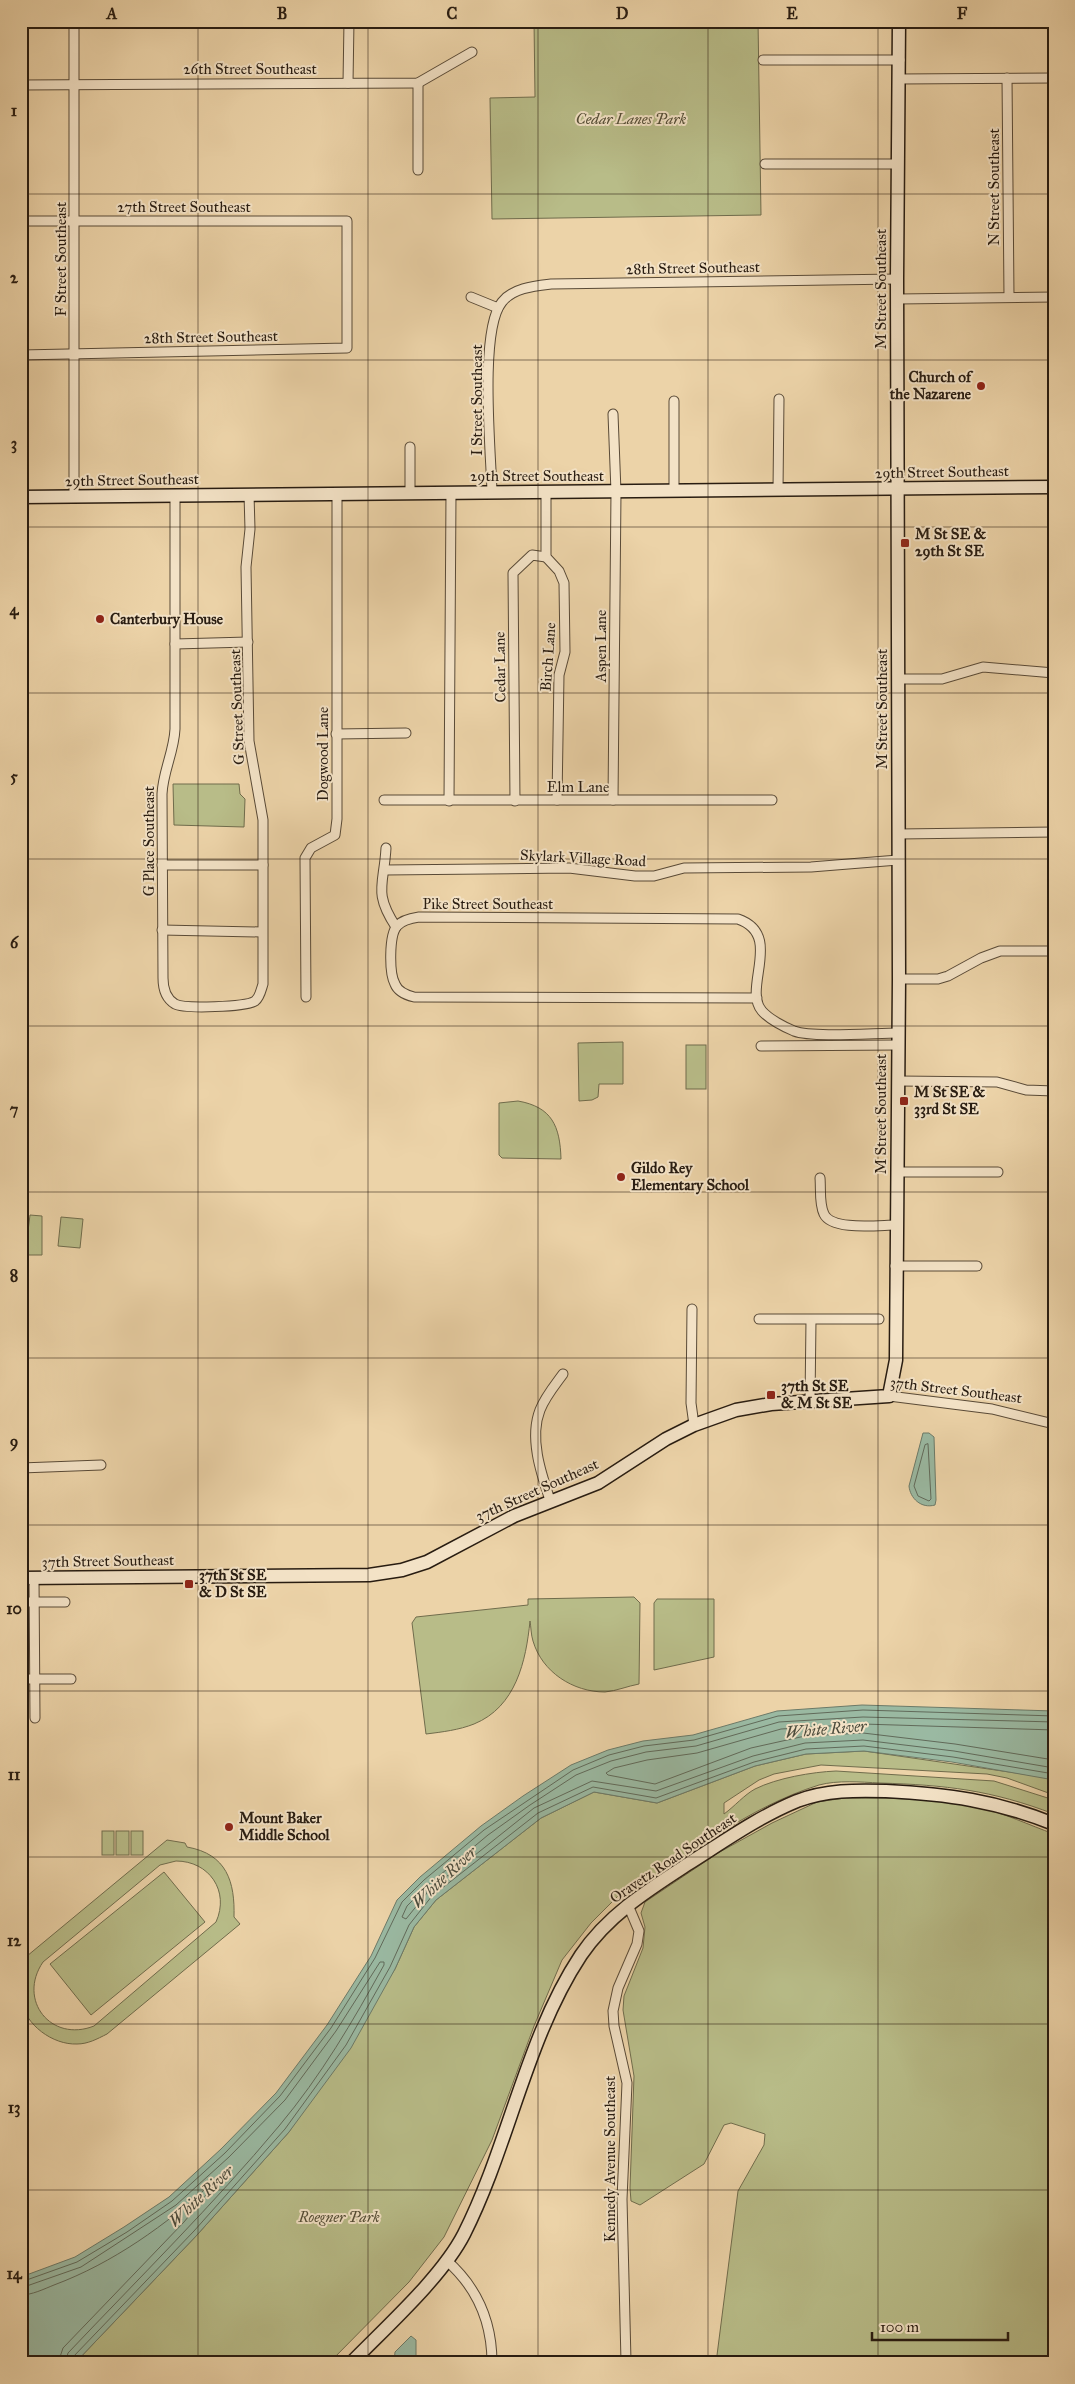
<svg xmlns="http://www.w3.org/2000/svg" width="1075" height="2384" viewBox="0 0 1075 2384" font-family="'IM FELL Great Primer',serif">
	<rect width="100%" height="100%" fill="#ecd3a8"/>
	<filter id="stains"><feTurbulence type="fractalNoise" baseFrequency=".004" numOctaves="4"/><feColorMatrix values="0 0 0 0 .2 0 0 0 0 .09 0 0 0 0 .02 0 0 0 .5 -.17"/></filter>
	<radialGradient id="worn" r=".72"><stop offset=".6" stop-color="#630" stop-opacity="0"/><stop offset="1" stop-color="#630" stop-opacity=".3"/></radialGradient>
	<g fill="#b8bc88" stroke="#706c4c" fill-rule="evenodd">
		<path d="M534 21H758L761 215 492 219 490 98 535 97Z"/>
		<path d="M173 784H239L240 794 245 799 244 827 174 825Z"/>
		<path d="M623 1042V1084H599L598 1097 592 1100 579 1101 578 1043Z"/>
		<rect x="686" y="1045" width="20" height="44"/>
		<path d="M518 1101C552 1107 560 1126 561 1159L502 1158 499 1155V1103Z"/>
		<path d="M30 1215 42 1216V1255H25Z"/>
		<path d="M61 1217 83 1219 80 1248 58 1246Z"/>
		<path d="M634 1597 640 1603 639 1684C628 1686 616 1691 605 1692 573 1692 542 1672 533 1641 531 1635 531 1627 530 1621 526 1661 516 1707 474 1724 459 1730 442 1732 426 1734L412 1623 416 1617 528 1605V1599Z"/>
		<path d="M657 1599H714V1657L654 1670V1603Z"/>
		<path d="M864 1751 1037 1776 1054 1780V1795L1007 1778 987 1774 821 1765 774 1774 759 1780 724 1803V1814C735 1806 744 1795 755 1789 777 1778 812 1772 836 1771L994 1781 1054 1800V1814C991 1790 946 1785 880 1783 860 1782 838 1780 819 1785 748 1807 687 1856 626 1896L620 1894 591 1923 562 1960 534 2026 492 2140 444 2237 409 2282 329 2363H75L197 2235 289 2132 395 1969 414 1927 436 1900 541 1818 594 1792 657 1803 755 1766 806 1754Z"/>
		<path d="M845 1798C889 1798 935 1798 978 1807 1004 1813 1029 1825 1054 1834V2363H716L738 2191 764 2145 765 2134 731 2123 724 2125 704 2164 640 2205 631 2201 630 2188 634 2076 623 2010 624 1996 643 1948 645 1927 641 1913 645 1902 718 1853 772 1823 817 1802Z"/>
		<rect x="102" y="1831" width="12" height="24"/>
		<rect x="116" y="1831" width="13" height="24"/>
		<rect x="131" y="1831" width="12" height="24"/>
		<path d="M167 1840 185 1843 187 1847C227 1854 235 1882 234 1917L240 1924 107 2034C97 2039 88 2044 77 2044 53 2045 25 2025 21 2000 20 1987 21 1974 21 1961ZM176 1861C209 1861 230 1891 216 1922L94 2026C51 2043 17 2000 43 1962L160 1865Z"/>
		<path d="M164 1872 205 1922 91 2015 50 1964Z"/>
	</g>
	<g fill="#9ab9a2" stroke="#6c7a68">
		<path d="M923 1433H929L934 1437 936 1500 935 1505C921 1509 910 1498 909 1486Z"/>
		<path d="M862 1705 1054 1711V1780L952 1762 864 1751 806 1754 755 1766 657 1803 594 1792 541 1818 436 1900 414 1927 395 1969 351 2048 289 2132 197 2235 75 2363H21V2277L75 2257 124 2227 169 2197 221 2149 276 2093 327 2025 371 1956 397 1900 420 1877 481 1826 523 1796 571 1765 608 1750 643 1741 693 1735 777 1711Z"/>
		<path d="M411 2336 416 2340V2363H394L395 2352Z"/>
	</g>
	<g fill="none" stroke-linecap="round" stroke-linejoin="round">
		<g stroke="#616a5a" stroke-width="1">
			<path d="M928 1444 931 1499 929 1501 918 1496 914 1486 925 1445Z"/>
			<path d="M1054 1722 863 1717 779 1722 696 1746 646 1752 611 1761 576 1775 530 1805 488 1835 428 1885 426 1890H423L407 1906 402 1917 406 1919 427 1893V1890L460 1867 534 1808 592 1781 656 1791 753 1756 805 1743 863 1740 954 1751 1054 1768"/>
			<path d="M1054 1730 863 1724 781 1729 697 1753 647 1760 614 1768 606 1773 608 1775 655 1784 751 1748 805 1736 863 1733 955 1744 1054 1760"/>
			<path d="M21 2282 77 2262 127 2232 172 2201 225 2153 280 2096 331 2028 375 1958 402 1902 424 1880 484 1830 573 1770 609 1755 644 1746 694 1740 778 1716 863 1710 1054 1716"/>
			<path d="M21 2288 81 2267 176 2205 229 2157 285 2100 336 2031 380 1962H384V1965C353 2021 321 2076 279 2126 213 2205 139 2278 68 2353L65 2363"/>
			<path d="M21 2295C32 2295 44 2289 54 2285 113 2263 166 2225 212 2183H216L184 2222 63 2348 58 2363"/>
			<path d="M72 2363 73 2357 194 2231 285 2129 346 2045 390 1967 409 1925 432 1896 538 1813 593 1787 656 1798 754 1762 806 1749 864 1746 953 1757 1054 1774"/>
		</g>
		<defs>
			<g id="street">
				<path d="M74 21V497"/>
				<path d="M763 60H900"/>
				<path d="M1007 78 1009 297"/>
				<path d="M899 79 1054 78"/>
				<path d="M348 83 349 21"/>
				<path d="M21 85 418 83 472 52"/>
				<path d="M765 164H898"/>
				<path d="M418 170V83"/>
				<path d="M21 221H347V348L21 355"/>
				<path d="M471 297 498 308"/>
				<path d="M898 299 1054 297"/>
				<path d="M674 401V491"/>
				<path d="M410 447V492"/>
				<path d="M778 490 779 399"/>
				<path d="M492 492C491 453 479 330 502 302 513 288 534 286 551 284L897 279"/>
				<path d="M546 492V557L559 571 564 583 565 652 559 675 557 800"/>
				<path d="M175 496V729C174 752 163 771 162 794L163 978C163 988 165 998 175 1004 184 1009 246 1007 255 1001 260 997 261 990 263 984V820L249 741 246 567 250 529 249 494"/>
				<path d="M175 644 248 642"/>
				<path d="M899 679H942L983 667 1054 673"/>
				<path d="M336 734 406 733"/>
				<path d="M384 800H772"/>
				<path d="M613 800 616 492 613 414"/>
				<path d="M449 801 451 493"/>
				<path d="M515 801 513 573 532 555 546 557"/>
				<path d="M898 834 1054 832"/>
				<path d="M386 848C384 885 373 892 396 927"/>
				<path d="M162 865H263"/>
				<path d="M385 870 569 868 635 876H654L684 868 811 867 898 860"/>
				<path d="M162 930 262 932"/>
				<path d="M899 979H938L948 976 981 958 1000 951H1054"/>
				<path d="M306 997 305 858 311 848 335 835 337 819V493"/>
				<path d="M757 998 414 997C406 995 398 992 395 984 389 973 389 935 397 926 402 920 412 918 419 917L738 919C784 935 742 988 762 1011 769 1019 784 1027 794 1031 813 1038 874 1033 898 1033"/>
				<path d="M761 1046 897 1045"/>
				<path d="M898 1081 997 1082 1026 1090 1054 1091"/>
				<path d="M897 1172H998"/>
				<path d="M820 1178C821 1189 819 1204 824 1214 832 1231 879 1225 896 1225"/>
				<path d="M895 1266H977"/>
				<path d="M692 1309 691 1403 694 1425"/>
				<path d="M759 1319H879"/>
				<path d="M889 1396 992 1409 1054 1424"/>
				<path d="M810 1401 811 1320"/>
				<path d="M21 1468 101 1465"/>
				<path d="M550 1500C541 1473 529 1438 540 1410 545 1397 555 1385 563 1374"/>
				<path d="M34 1578 35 1718"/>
				<path d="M21 1602H65"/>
				<path d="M21 1679H71"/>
				<path d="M446 2260C477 2287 492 2321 492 2363"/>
				<path d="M626 2361 622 2199 627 2083 614 2026 613 2011 618 1988 637 1944 639 1931 628 1905"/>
			</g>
			<g id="secondary">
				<path d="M21 497 1054 487"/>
				<path d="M21 1578 369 1575 402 1570 427 1562 514 1516 598 1483 666 1439 694 1425 736 1410 771 1404 889 1396 896 1360 899 979 897 279 899 21"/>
				<path d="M351 2363C386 2327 442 2277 464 2234 509 2145 526 2038 581 1955 608 1915 648 1890 688 1864 723 1842 758 1817 797 1801 826 1790 856 1790 886 1791 947 1794 997 1801 1054 1824"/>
			</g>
		</defs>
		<use href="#street" stroke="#594a37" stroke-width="11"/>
		<use href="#secondary" stroke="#281c11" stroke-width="15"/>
		<use href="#street" stroke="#f3e2c6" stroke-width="9"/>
		<use href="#secondary" stroke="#f3e2c6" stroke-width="12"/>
	</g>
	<path fill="none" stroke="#281c11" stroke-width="1" stroke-opacity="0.55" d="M198 21V2363M368 21V2363M538 21V2363M708 21V2363M878 21V2363M21 194H1054M21 360H1054M21 527H1054M21 693H1054M21 859H1054M21 1026H1054M21 1192H1054M21 1358H1054M21 1525H1054M21 1691H1054M21 1857H1054M21 2024H1054M21 2190H1054"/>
	<g fill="#8f2418" stroke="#f3e2c6" stroke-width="2">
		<circle cx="981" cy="386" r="5"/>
		<rect x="900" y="538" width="10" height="10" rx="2.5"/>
		<circle cx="100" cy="619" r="5"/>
		<rect x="899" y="1096" width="10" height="10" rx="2.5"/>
		<circle cx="621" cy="1177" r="5"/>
		<rect x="766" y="1390" width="10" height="10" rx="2.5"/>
		<rect x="184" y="1579" width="10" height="10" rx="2.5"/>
		<circle cx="229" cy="1827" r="5"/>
	</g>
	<g text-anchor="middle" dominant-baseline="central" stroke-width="4" stroke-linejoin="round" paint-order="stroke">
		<g font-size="15" fill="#281c11" stroke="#f3e2c6">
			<text x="250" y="69">26th Street Southeast</text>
			<text transform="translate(994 187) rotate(-90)">N Street Southeast</text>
			<text x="184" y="207">27th Street Southeast</text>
			<text transform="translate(61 259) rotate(-90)">F Street Southeast</text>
			<text transform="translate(693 268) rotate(-1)">28th Street Southeast</text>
			<text transform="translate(881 289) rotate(-90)">M Street Southeast</text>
			<text transform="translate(211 337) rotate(-1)">28th Street Southeast</text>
			<text transform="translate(477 400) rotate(-90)">I Street Southeast</text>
			<text transform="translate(942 472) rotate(-1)">29th Street Southeast</text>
			<text x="537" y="476">29th Street Southeast</text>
			<text transform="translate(132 480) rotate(-1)">29th Street Southeast</text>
			<text transform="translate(601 646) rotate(-90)">Aspen Lane</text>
			<text transform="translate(548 657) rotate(-86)">Birch Lane</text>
			<text transform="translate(500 667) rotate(-91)">Cedar Lane</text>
			<text transform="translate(237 707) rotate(-92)">G Street Southeast</text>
			<text transform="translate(882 709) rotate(-90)">M Street Southeast</text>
			<text transform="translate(323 754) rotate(-90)">Dogwood Lane</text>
			<text x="578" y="787">Elm Lane</text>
			<text transform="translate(149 841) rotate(-90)">G Place Southeast</text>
			<text transform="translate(583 858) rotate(3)">Skylark Village Road</text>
			<text x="488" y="904">Pike Street Southeast</text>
			<text transform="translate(881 1114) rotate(-90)">M Street Southeast</text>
			<text transform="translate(956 1390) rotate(7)">37th Street Southeast</text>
			<text transform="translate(537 1490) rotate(-24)">37th Street Southeast</text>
			<text transform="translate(108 1561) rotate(-1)">37th Street Southeast</text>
			<text transform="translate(673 1858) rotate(-34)">Oravetz Road Southeast</text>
			<text transform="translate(610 2159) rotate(-90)">Kennedy Avenue Southeast</text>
		</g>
		<g font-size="15" font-style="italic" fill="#534c35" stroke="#f3e2c6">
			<text x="631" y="119">Cedar Lanes Park</text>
			<text x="339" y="2217">Roegner Park</text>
		</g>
		<g font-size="15" font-weight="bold" fill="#281c11" stroke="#f3e2c6" text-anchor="start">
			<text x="971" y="377" text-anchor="end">Church of<tspan x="971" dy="17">the Nazarene</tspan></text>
			<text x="915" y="534">M St SE &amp;<tspan x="915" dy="17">29th St SE</tspan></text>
			<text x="110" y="619">Canterbury House</text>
			<text x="914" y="1092">M St SE &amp;<tspan x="914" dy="17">33rd St SE</tspan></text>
			<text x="631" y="1168">Gildo Rey<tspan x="631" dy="17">Elementary School</tspan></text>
			<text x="781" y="1386">37th St SE<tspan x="781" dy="17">&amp; M St SE</tspan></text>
			<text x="199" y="1575">37th St SE<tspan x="199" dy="17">&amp; D St SE</tspan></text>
			<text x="239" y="1818">Mount Baker<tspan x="239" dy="17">Middle School</tspan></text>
		</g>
		<g font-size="16" font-style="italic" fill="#4a4b3c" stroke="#f3e2c6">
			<text transform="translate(826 1729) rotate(-5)">White River</text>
			<text transform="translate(444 1877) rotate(-43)">White River</text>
			<text transform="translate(201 2196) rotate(-43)">White River</text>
		</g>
	</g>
	<rect width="1075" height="2384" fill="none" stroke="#ecd3a8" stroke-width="55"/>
	<path d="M872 2332v8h136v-8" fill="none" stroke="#281c11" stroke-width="2.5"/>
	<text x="880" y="2332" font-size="15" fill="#281c11" stroke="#f3e2c6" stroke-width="4" paint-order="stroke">100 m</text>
	<rect x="28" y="28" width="1020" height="2328" fill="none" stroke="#281c11" stroke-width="2"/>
	<g font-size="16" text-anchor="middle" font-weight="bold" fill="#281c11">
		<text x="112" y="19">A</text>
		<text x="282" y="19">B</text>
		<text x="452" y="19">C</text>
		<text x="622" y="19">D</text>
		<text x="792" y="19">E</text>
		<text x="962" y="19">F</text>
		<text x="14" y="116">1</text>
		<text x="14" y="283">2</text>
		<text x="14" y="449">3</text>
		<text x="14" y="615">4</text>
		<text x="14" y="782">5</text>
		<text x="14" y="948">6</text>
		<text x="14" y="1115">7</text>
		<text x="14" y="1281">8</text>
		<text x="14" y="1447">9</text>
		<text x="14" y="1614">10</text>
		<text x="14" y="1780">11</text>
		<text x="14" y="1946">12</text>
		<text x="14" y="2113">13</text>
		<text x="14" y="2279">14</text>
	</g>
	<rect width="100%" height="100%" filter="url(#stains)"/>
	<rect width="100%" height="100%" fill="url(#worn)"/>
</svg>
